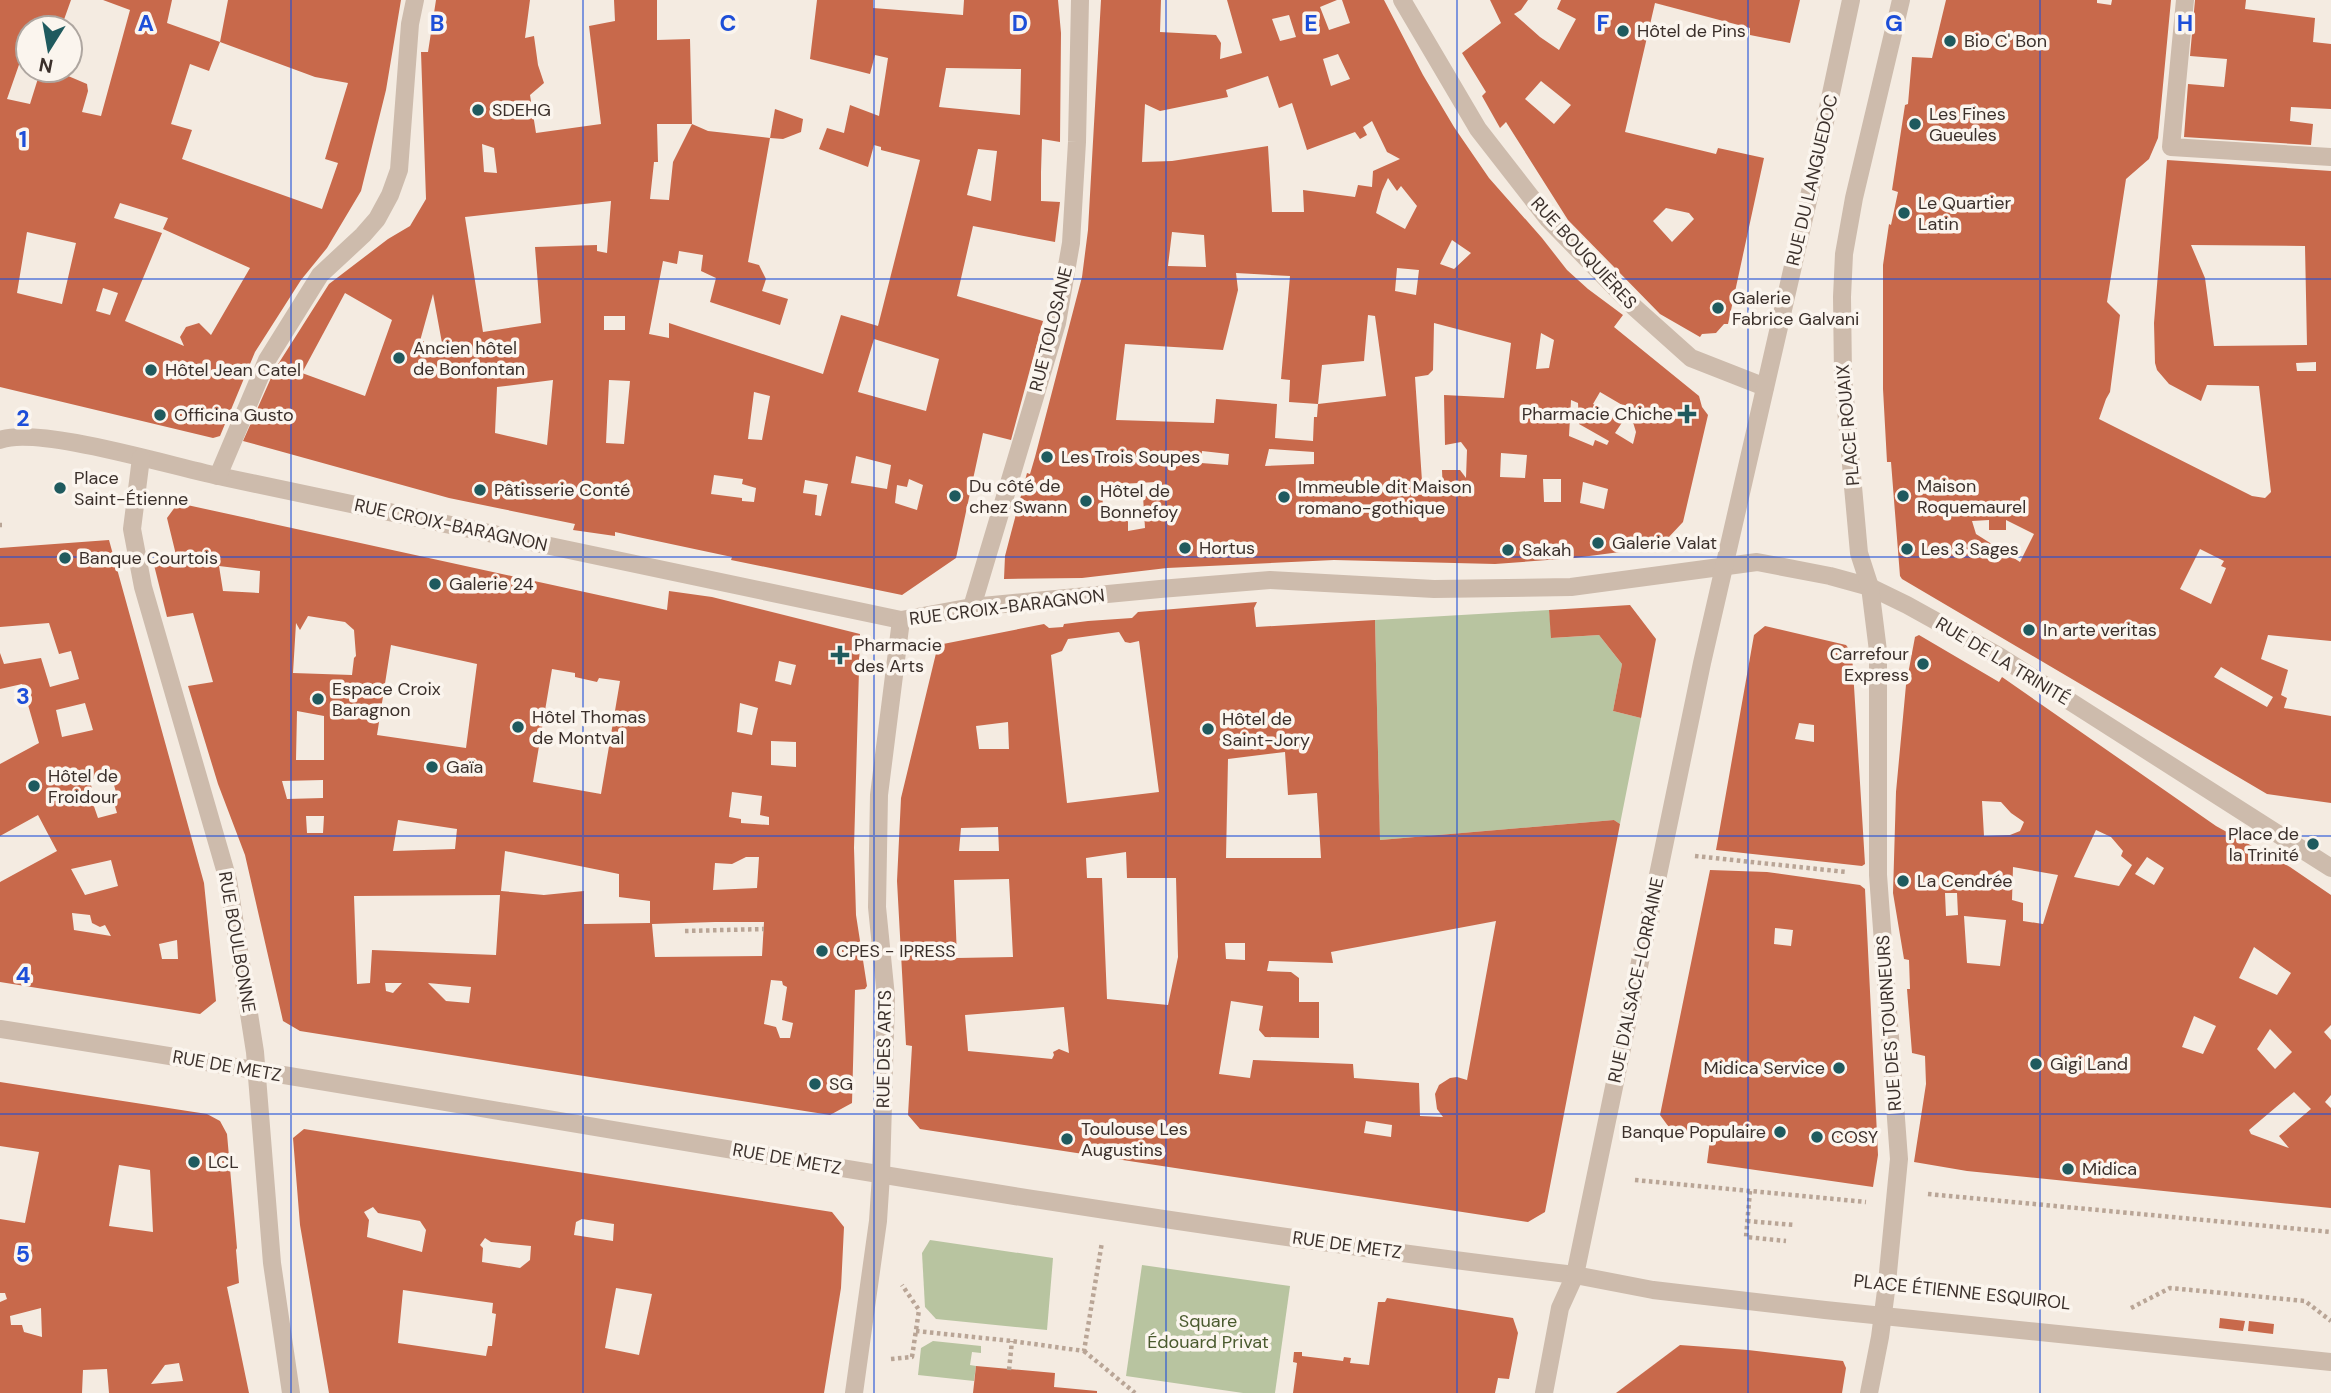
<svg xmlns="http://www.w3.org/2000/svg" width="2331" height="1393" viewBox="0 0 2331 1393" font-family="'DM Sans',sans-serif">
	<rect width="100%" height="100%" fill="#f4ebe1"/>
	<g fill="#b8c4a0">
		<path d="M1549 610 1552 638 1599 635 1622 664 1613 711 1641 718 1620 824 1614 820 1380 840 1375 620Z"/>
		<path d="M930 1240 1053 1258 1047 1330 936 1319 925 1307 922 1253Z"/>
		<path d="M1142 1265 1290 1286 1275 1393H1243L1126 1376Z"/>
		<path d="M933 1341 981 1346V1353L972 1352 970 1365 976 1366 974 1381 918 1375 921 1348Z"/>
	</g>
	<g fill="#c8694b" fill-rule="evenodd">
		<path d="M0 0H71L61 28H53L35 18 32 28H28V39L7 99 30 104 40 72 54 70 87 84 88 91 82 112 101 116 130 10 103 0H172L167 23 220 42 209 71 190 64 171 124 192 130 182 159 322 209 338 163 325 159 348 83 315 77 220 42 228 0H401L386 90 361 191 327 248 301 280 255 352 220 436 213 438 0 387ZM120 203 168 218 163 229 250 268 211 335 199 323 186 327 180 337 184 346 125 321 162 233 114 218ZM27 232 76 243 62 304 17 293ZM103 288 118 293 110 315 96 311Z"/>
		<path d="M436 0H530L525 38 534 36 538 65 544 83 530 95 536 133 601 124 589 26 615 21 614 0H657V40L690 39 692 124 708 131 770 138 748 262 759 265 766 279 762 291 788 299 780 325 710 302 716 278 701 271 703 255 679 251 677 264 663 261 649 334 669 338V323L823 374 841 315 878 326 920 160 881 150V147L874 145 868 167 819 149 827 128 844 133 850 105 879 116 888 58 875 55 870 74 810 59 817 0H873V8L963 15 964 0H1058L1061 33 1060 142 1042 139 1041 172V201L1060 202 1055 242 973 226 957 296 1043 321 1011 440 983 433 956 558 902 595 731 560 732 557 638 537 615 532V536L573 530 575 524 449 498 243 441 275 369 329 284 388 239 410 226 426 199 421 52H428ZM946 68 1021 69 1020 115 939 107ZM657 124H692L673 162 669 200 650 199 654 162H658ZM482 144 494 148 497 173 484 172ZM978 149 997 151 991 201 967 195ZM611 201 607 253 597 251V245L535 247 541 323 483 332 465 217ZM345 293 392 320 365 396 302 373ZM433 294 442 343 423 346 424 341H420ZM604 316H625V330H604ZM874 339 939 359 926 411 858 392ZM553 380 547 445 495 433 497 387ZM609 380 630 381 624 444 606 443ZM754 392 770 396 762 440 748 439ZM856 456 891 465 887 489 851 483ZM714 475 743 479 742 484 756 488 754 502 742 501V498L711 494ZM909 479 923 485 917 510 895 503 897 485 907 487ZM805 480 828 484 821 516 815 515 817 495 803 493Z"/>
		<path d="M1101 0H1161L1160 32 1216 35 1221 43 1220 59 1242 53 1227 0H1337L1320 7 1329 30 1350 23 1342 0H1384L1423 75 1454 127 1489 178 1542 238 1567 270 1588 289 1623 315 1614 327 1699 396 1702 407 1708 415 1683 522 1667 539 1621 541 1620 552 1574 558 1495 564 1334 560 1167 568 1082 578 1004 579 1005 556 1011 533 1027 473 1030 474 1035 457 1082 277 1088 230ZM1289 15 1296 37 1280 41 1272 19ZM1338 54 1350 79 1331 86 1323 59ZM1268 76 1279 108 1292 103 1307 150 1355 132 1360 139 1367 135 1363 127 1372 121 1387 152 1400 159 1373 171 1372 187 1358 185 1355 197 1303 190 1304 212H1272L1268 146 1172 161 1142 162 1145 104 1160 111 1228 97 1226 90ZM1388 178 1397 191 1401 186 1417 206 1405 229 1376 213 1382 191ZM1172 232 1204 235 1206 267 1168 266ZM1452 240 1471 253 1454 269 1440 264ZM1397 268 1419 270 1416 295 1395 291ZM1236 273 1290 276 1281 379 1290 380 1289 402 1318 404 1317 417H1314L1313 441 1275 438 1277 404 1216 399 1214 423 1116 420 1125 344 1223 350 1238 290ZM1368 315 1375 316 1386 396 1318 404 1322 365 1364 361ZM1434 323 1511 343 1504 398 1444 395 1445 445 1461 442 1467 450 1466 478 1460 470H1442L1443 494 1423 496 1415 377 1428 375 1433 370ZM1541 333 1554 340 1549 368 1536 369ZM1600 392 1629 409 1636 432 1633 444 1615 433 1623 421 1593 404ZM1571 400 1578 403 1579 424 1609 441 1607 445 1595 440 1593 446 1569 436ZM1269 449 1314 452V464L1265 466ZM1202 451 1229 454 1228 465 1201 463ZM1501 453 1527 455 1525 478 1500 477ZM1543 479H1561V502H1544ZM1156 482 1155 490H1150L1149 496H1143L1145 528 1128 531V514L1118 507 1103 509 1102 485ZM1583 482 1608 489 1604 509 1580 503Z"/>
		<path d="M1490 0H1528L1521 10 1514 14 1540 37 1559 50 1576 19 1557 9 1561 0H1800L1790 43 1750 35V28L1655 3 1625 132 1716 154 1718 148 1764 158 1728 324H1724L1716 333 1702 334 1700 337 1660 314 1568 220 1506 122 1500 128 1482 96 1486 92 1462 53 1501 23ZM1541 81 1571 105 1554 124 1525 99ZM1666 208 1689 213 1694 219 1672 242 1653 221Z"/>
		<path d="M1946 0H2097V3L2111 5 2112 0H2171L2158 138 2149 159 2126 179 2107 302 2120 315 2110 392 2106 399 2099 419 2252 496 2265 498 2271 492 2259 386 2207 385 2201 401 2169 384 2157 370 2155 363 2154 323 2167 160 2331 171V641L2268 635 2261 659 2288 670 2281 695 2287 698 2284 708 2331 716V803L2267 794 1902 579 1900 576 1891 462H1887L1883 389V265L1889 224 1891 225 1898 192 1892 190 1905 105 1908 104 1912 57 1932 58ZM2191 245 2305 246 2307 345 2214 346 2205 278ZM2316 362V371H2297L2296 363ZM1989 520V530H2006V520L2034 534 2020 562 1976 534 1972 521ZM2200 549 2224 561 2221 566 2226 568 2211 604 2180 589ZM2221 667 2273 697 2267 707 2214 677Z"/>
		<path d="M2195 0H2246L2245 9 2315 18 2313 42 2331 44V109L2291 107 2290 121 2313 124 2311 145 2184 137 2188 84 2224 87 2227 59 2190 56Z"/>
		<path d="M775 109 803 119 801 132 783 139 770 138Z"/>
		<path d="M178 503 667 610 669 591 712 597 860 634 854 848 856 915 867 986 865 989 855 990 852 1103 830 1115 300 1031 283 1021 245 855 218 784 188 686 213 682 193 613 167 617 153 561 159 557 177 559 167 518ZM219 566 260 571 259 593 223 591ZM308 616 345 622 354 630 356 656 354 658 352 675 293 673 296 623 300 630ZM391 645 477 664 466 748 377 735ZM779 661 796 665 791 685 775 681ZM552 669 575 673V677L597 682 599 678 620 681 601 794 533 782ZM740 703 758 708 752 735 737 732ZM297 711 324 716V760H296ZM771 741 796 742V767L771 765ZM323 780V798L287 799 282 781ZM732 792 762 796 760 815 769 817V825L741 823V819L729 817ZM306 816H324L323 833H307ZM398 820 457 829 455 849 393 851ZM505 851 619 874V897L650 901V923L584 924V891L544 895 501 891ZM746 857H759L757 888 713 890 715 863 732 864ZM500 895 496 955 372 950 370 983 357 984 354 896ZM715 922H764L762 956 655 957 652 924ZM771 980 782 981 783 985 787 987 782 1020 793 1023 790 1038H780L776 1027 764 1024ZM385 983H402L393 993 386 991ZM428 983 471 987 469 1003 446 1001Z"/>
		<path d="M109 540 204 883 216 1001 200 1014 0 982V882L57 851 38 815 0 836V764L39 743 22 684 0 689V653L4 664 41 658 50 687 79 679 71 651 59 654 49 623 0 627V548ZM85 703 93 730 62 737 56 710ZM111 775 116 792 111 793 117 813 98 818 90 795 93 794 90 780ZM111 860 118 886 85 895 71 869ZM72 913 90 915 92 923 100 927 105 925 111 936 74 930ZM177 940 178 959H162L159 944Z"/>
		<path d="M1257 602 1254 608 1256 627 1375 620 1380 840 1614 820 1620 824 1545 1212 1528 1222 920 1129 908 1115 912 1046 906 1045 897 881 901 798 938 645 1044 624 1049 628 1063 627 1064 624 1088 621 1132 618 1138 612ZM1119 632 1125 642 1130 643 1139 641 1159 792 1067 803 1051 655 1062 651 1068 639ZM1008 722 1009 749H979L976 726ZM1285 752 1288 795 1317 793 1321 858H1226L1228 759ZM998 827 999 851H959L961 828ZM1126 852 1127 878H1176L1178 957 1168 1005 1107 999 1102 878H1087L1086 858ZM1009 879 1013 957 957 958 954 880ZM1496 921 1467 1080 1457 1077 1450 1078 1439 1085 1435 1094 1437 1109 1443 1117 1420 1116 1419 1083 1354 1078 1353 1064 1253 1060 1250 1078 1219 1074 1231 1001 1263 1006 1259 1030 1265 1037 1319 1038V1002H1299V978L1291 972 1267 971 1269 961 1333 963 1331 952ZM1225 943H1245V960L1226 959ZM1064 1007 1069 1053 1059 1049 1053 1052 1054 1055 1052 1059 968 1051 965 1015ZM1366 1121 1392 1125 1391 1137 1364 1133Z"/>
		<path d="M1630 605 1656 639 1641 718 1613 711 1622 664 1599 635 1551 638 1549 610Z"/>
		<path d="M1765 626 1846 645 1849 649 1852 654 1861 799 1865 864 1862 866 1716 850 1754 635ZM1799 723 1814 725V742L1795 739Z"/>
		<path d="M1919 635 1999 682 2002 677 2216 826 2290 867 2331 895V1025L2324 1032 2331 1040V1095L2325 1102 2331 1108V1208L1967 1171 1914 1162 1926 1084 1925 1056 1912 1053 1907 989H1910L1909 960 1904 959 1893 893 1896 792 1906 685 1915 637ZM1982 801 2001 802 2011 813 2024 822 2020 831 2010 835 1984 836ZM2096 830 2111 837 2123 851 2121 856 2132 865 2119 886 2074 877ZM2147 857 2164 868 2154 885 2135 874ZM2013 867 2058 875 2043 924 2023 921V903L2012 900ZM1945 893H1957L1958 915 1946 916ZM1964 916 2006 920 2000 966 1967 963ZM2254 947 2291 973 2277 995 2239 978ZM2194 1016 2216 1026 2203 1054 2182 1047ZM2270 1029 2292 1052 2275 1069 2257 1049ZM2294 1092 2311 1109 2279 1136 2289 1148 2251 1134 2249 1130Z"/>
		<path d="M1710 870 1767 872 1860 885 1865 889 1878 1155 1873 1187 1707 1163 1711 1132 1671 1130 1660 1115ZM1775 928 1793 930 1791 946 1774 944Z"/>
		<path d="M0 1082 207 1114 220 1121 227 1134 237 1248 236 1250 239 1283 227 1287 249 1393H109L107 1369 83 1370 82 1393H0V1302L7 1299 5 1293H0V1219L25 1223 39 1152 0 1146ZM119 1165 150 1170 153 1232 109 1226ZM41 1308 42 1337 24 1332 22 1325H11L10 1316ZM179 1363 183 1381 151 1384 165 1365Z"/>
		<path d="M304 1129 832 1212 844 1227 841 1288 824 1393H329L300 1225 293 1138ZM373 1207 378 1213 420 1221 426 1230 422 1252 367 1237 369 1220 364 1212ZM582 1219 614 1224 613 1241 574 1235 576 1222ZM485 1238 491 1242 531 1246 530 1260 520 1268 482 1262 483 1248 480 1245ZM616 1288 652 1294 639 1355 605 1348ZM403 1290 493 1303 492 1313 496 1314 492 1346H488L486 1356 398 1343Z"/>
		<path d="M1387 1298 1513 1318 1518 1333 1509 1379 1498 1378 1495 1393H1293L1297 1363 1293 1362 1294 1352H1302V1356L1343 1361 1344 1357 1351 1358 1350 1363 1369 1365 1378 1302H1385Z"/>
		<path d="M2220 1318 2245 1321 2243 1331 2219 1328Z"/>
		<path d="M2249 1321 2274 1324 2273 1334 2248 1331Z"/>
		<path d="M1680 1345 1748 1350 1843 1361 1846 1368 1842 1393H1616Z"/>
		<path d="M976 1366 1055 1373 1054 1387 1097 1391V1393H973Z"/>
	</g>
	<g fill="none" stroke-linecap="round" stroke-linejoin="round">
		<g stroke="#b9a596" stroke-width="4.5" stroke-dasharray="3.5 3.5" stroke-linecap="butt">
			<path d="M0 525H2"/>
			<path d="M1695 856 1846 872"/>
			<path d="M685 931 764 929"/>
			<path d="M1635 1180 1866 1202"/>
			<path d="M1750 1191 1746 1237 1786 1241"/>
			<path d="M1928 1194 2331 1232"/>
			<path d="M1747 1221 1794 1225"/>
			<path d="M2131 1308 2170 1288 2305 1301 2331 1321"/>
			<path d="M916 1331 1012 1341 1084 1351 1102 1242"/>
			<path d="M1084 1351 1135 1393"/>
			<path d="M891 1359 912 1357 919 1310 902 1285"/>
			<path d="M1009 1370 1012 1341"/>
		</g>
		<g stroke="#cdbbac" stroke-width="18">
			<path d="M1870 587 1907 605 1999 656 2331 868"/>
			<path d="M0 1029C525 1111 1048 1212 1575 1275L1560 1308 1544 1393"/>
		</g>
		<g stroke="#cdbbac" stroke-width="18">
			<path d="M1402 0 1478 129 1548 219 1634 307 1691 358 1765 387"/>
			<path d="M2185 0 2171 147 2331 157"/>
			<path d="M0 440C38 425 177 468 223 477 449 525 675 573 901 620L972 607 1160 589 1270 580 1434 589 1571 587 1757 562 1830 576 1870 587"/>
			<path d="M141 458 132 529 143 587 228 880 255 1052 272 1263 291 1393"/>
			<path d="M218 476 267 360 320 275 363 235 377 219 390 195 399 170 410 24 415 0"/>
			<path d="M972 607 1057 323 1071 243 1077 142 1080 0"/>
			<path d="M854 1393 878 1221 881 1175 886 997 877 907 879 795 901 620"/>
			<path d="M1869 1393 1880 1337 1887 1283 1899 1159 1878 875V651L1870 587 1859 553 1843 376 1842 297 1844 254 1854 198 1901 0"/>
		</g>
		<path stroke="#cdbbac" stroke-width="18" d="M1851 0 1810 192 1702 663 1575 1275 1653 1290 1825 1310 2331 1362"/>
	</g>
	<path fill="none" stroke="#1d4ed8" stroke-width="2" stroke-opacity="0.55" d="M291 0V1393M583 0V1393M874 0V1393M1166 0V1393M1457 0V1393M1748 0V1393M2040 0V1393M0 279H2331M0 557H2331M0 836H2331M0 1114H2331"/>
	<g fill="#1f5a5e" stroke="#fbf5ee" stroke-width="2.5">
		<circle cx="1623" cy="31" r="7"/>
		<circle cx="1950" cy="41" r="7"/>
		<circle cx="478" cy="110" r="7"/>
		<circle cx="1915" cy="124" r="7"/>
		<circle cx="1904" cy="213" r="7"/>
		<circle cx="1718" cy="308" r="7"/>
		<circle cx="399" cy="358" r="7"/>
		<circle cx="151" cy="370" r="7"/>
		<path d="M1683.5 403.5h7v7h7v7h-7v7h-7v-7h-7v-7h7z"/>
		<circle cx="160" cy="415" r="7"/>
		<circle cx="1047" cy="457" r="7"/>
		<circle cx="60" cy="488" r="7"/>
		<circle cx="480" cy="490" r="7"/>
		<circle cx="955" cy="496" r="7"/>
		<circle cx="1903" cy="496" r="7"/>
		<circle cx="1284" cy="497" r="7"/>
		<circle cx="1086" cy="501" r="7"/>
		<circle cx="1598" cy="543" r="7"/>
		<circle cx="1185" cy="548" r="7"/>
		<circle cx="1907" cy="549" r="7"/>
		<circle cx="1508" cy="550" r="7"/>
		<circle cx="65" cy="558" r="7"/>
		<circle cx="435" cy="584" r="7"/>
		<circle cx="2029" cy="630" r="7"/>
		<path d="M836.5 644.5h7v7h7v7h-7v7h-7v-7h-7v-7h7z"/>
		<circle cx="1923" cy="664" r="7"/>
		<circle cx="318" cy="699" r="7"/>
		<circle cx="518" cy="727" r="7"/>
		<circle cx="1208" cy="729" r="7"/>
		<circle cx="432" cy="767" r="7"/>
		<circle cx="34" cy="786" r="7"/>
		<circle cx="2313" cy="844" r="7"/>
		<circle cx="1903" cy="881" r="7"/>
		<circle cx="822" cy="951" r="7"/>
		<circle cx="2036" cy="1064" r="7"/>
		<circle cx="1839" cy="1068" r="7"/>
		<circle cx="815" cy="1084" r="7"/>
		<circle cx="1780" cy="1132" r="7"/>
		<circle cx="1817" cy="1137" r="7"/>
		<circle cx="1067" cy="1139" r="7"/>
		<circle cx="194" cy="1162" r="7"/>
		<circle cx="2068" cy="1169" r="7"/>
	</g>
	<g text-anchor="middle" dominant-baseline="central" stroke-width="7" stroke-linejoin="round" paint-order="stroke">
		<g font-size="18" fill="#3b302b" stroke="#fbf5ee" text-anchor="start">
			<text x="1637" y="31">Hôtel de Pins</text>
			<text x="1964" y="41">Bio C' Bon</text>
			<text x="492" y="110">SDEHG</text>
			<text x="1929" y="114">Les Fines<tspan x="1929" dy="21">Gueules</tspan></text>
			<text x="1918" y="203">Le Quartier<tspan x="1918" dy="21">Latin</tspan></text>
			<text x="1732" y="298">Galerie<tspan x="1732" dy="21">Fabrice Galvani</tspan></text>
			<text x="413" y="348">Ancien hôtel<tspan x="413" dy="21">de Bonfontan</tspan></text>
			<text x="165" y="370">Hôtel Jean Catel</text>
			<text x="1673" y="414" text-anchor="end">Pharmacie Chiche</text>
			<text x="174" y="415">Officina Gusto</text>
			<text x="1061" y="457">Les Trois Soupes</text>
			<text x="74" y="478">Place<tspan x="74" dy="21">Saint-Étienne</tspan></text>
			<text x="969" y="486">Du côté de<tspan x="969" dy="21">chez Swann</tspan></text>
			<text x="1917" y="486">Maison<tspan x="1917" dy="21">Roquemaurel</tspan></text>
			<text x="1298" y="487">Immeuble dit Maison<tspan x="1298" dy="21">romano-gothique</tspan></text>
			<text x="494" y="490">Pâtisserie Conté</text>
			<text x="1100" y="491">Hôtel de<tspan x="1100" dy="21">Bonnefoy</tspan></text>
			<text x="1612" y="543">Galerie Valat</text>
			<text x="1199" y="548">Hortus</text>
			<text x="1921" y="549">Les 3 Sages</text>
			<text x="1522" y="550">Sakah</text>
			<text x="79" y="558">Banque Courtois</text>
			<text x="449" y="584">Galerie 24</text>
			<text x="2043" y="630">In arte veritas</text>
			<text x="854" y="645">Pharmacie<tspan x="854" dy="21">des Arts</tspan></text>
			<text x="1909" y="654" text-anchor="end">Carrefour<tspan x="1909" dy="21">Express</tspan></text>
			<text x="332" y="689">Espace Croix<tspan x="332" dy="21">Baragnon</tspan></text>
			<text x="532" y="717">Hôtel Thomas<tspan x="532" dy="21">de Montval</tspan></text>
			<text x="1222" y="719">Hôtel de<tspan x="1222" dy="21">Saint-Jory</tspan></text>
			<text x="446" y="767">Gaïa</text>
			<text x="48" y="776">Hôtel de<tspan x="48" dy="21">Froidour</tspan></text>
			<text x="2299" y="834" text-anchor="end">Place de<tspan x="2299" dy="21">la Trinité</tspan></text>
			<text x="1917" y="881">La Cendrée</text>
			<text x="836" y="951">CPES - IPRESS</text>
			<text x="2050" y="1064">Gigi Land</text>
			<text x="1825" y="1068" text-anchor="end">Midica Service</text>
			<text x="829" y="1084">SG</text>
			<text x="1081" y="1129">Toulouse Les<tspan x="1081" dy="21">Augustins</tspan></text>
			<text x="1766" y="1132" text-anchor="end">Banque Populaire</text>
			<text x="1831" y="1137">COSY</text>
			<text x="208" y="1162">LCL</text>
			<text x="2082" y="1169">Midica</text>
		</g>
		<g font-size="18" fill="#3b302b" stroke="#fbf5ee">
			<text transform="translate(1812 180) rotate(-77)">RUE DU LANGUEDOC</text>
			<text transform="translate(1584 253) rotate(47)">RUE BOUQUIÈRES</text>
			<text transform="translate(1051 329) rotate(-76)">RUE TOLOSANE</text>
			<text transform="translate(1848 425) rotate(-95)">PLACE ROUAIX</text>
			<text transform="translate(451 525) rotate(12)">RUE CROIX-BARAGNON</text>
			<text transform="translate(1007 607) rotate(-7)">RUE CROIX-BARAGNON</text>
			<text transform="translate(2003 661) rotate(31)">RUE DE LA TRINITÉ</text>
			<text transform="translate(237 942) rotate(80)">RUE BOULBONNE</text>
			<text transform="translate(1636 980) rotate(-78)">RUE D'ALSACE-LORRAINE</text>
			<text transform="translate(1889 1023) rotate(-94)">RUE DES TOURNEURS</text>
			<text transform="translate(884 1049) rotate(-89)">RUE DES ARTS</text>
			<text transform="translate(227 1066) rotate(10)">RUE DE METZ</text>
			<text transform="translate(787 1159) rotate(10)">RUE DE METZ</text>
			<text transform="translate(1347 1245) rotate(8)">RUE DE METZ</text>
			<text transform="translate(1962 1292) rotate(6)">PLACE ÉTIENNE ESQUIROL</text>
		</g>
		<g font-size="18" fill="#4a5a2e" stroke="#fbf5ee">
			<text x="1208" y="1321">Square<tspan x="1208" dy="21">Édouard Privat</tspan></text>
		</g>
	</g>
	<g font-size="23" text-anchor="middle" font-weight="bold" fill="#1d4ed8" stroke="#fbf5ee" stroke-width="7" stroke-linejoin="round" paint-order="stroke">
		<text x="146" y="31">A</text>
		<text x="437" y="31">B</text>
		<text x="728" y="31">C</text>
		<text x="1020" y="31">D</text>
		<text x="1311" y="31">E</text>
		<text x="1603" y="31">F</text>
		<text x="1894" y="31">G</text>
		<text x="2185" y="31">H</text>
		<text x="23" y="147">1</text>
		<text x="23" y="426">2</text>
		<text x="23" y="704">3</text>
		<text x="23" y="983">4</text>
		<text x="23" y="1262">5</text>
	</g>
	<g transform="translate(49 49) rotate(191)"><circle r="33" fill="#fbf5ee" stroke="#aea6a0" stroke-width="2"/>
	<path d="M0-5L12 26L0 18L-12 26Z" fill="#1f5a5e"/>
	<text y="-10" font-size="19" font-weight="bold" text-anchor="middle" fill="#3b302b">N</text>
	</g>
</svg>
